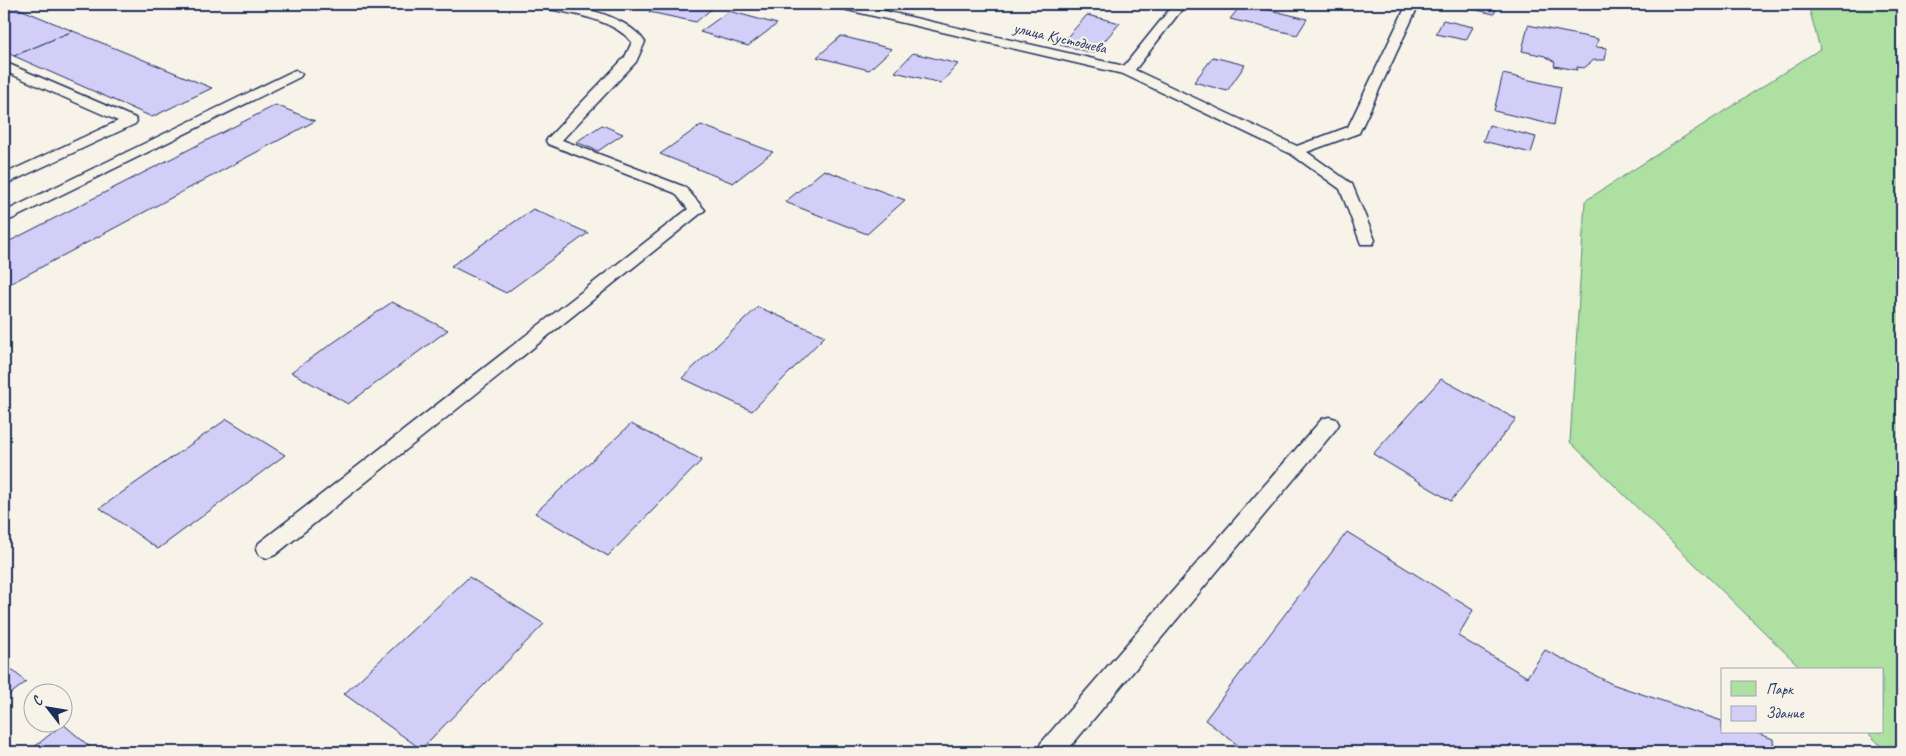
<svg xmlns="http://www.w3.org/2000/svg" width="1906" height="756" viewBox="0 0 1906 756" font-family="Caveat,sans-serif">
	<rect width="100%" height="100%" fill="#f7f3e8"/>
	<filter id="ink" filterUnits="userSpaceOnUse"><feTurbulence type="fractalNoise" baseFrequency=".02" numOctaves="2"/><feDisplacementMap in="SourceGraphic" scale="10" xChannelSelector="R" yChannelSelector="G"/><feConvolveMatrix kernelMatrix="1 2 1 2 8 2 1 2 1" color-interpolation-filters="sRGB"/></filter>
	<g filter="url(#ink)">
		<path fill="#ade0a1" stroke="#648880" d="M1808 4H1902V752H1887L1867 732H1882V670H1803L1570 442 1585 201 1820 49Z"/>
		<g fill="#d2cef7" stroke="#1b2f5e">
			<path d="M4 4H8L73 31 14 56 4 51Z"/>
			<path d="M660 4H702L715 6 696 22 649 12Z"/>
			<path d="M1242 4H1269L1266 9 1307 19 1297 35 1230 19Z"/>
			<path d="M1466 4H1498L1494 14 1464 7Z"/>
			<path d="M729 11 777 24 748 46 700 32Z"/>
			<path d="M1087 15 1120 23 1094 53 1060 45Z"/>
			<path d="M1443 20 1473 27 1466 40 1436 34Z"/>
			<path d="M1528 25 1598 39 1596 47 1607 48 1605 60H1594L1584 68 1577 67V70L1554 66 1555 62 1545 56 1522 51Z"/>
			<path d="M73 31 212 88 152 117 14 56Z"/>
			<path d="M841 36 892 49 869 70 817 57Z"/>
			<path d="M913 53 958 64 941 83 895 72Z"/>
			<path d="M1213 57 1245 65 1227 91 1194 82Z"/>
			<path d="M1503 74 1561 87 1554 125 1494 111Z"/>
			<path d="M276 105 315 121 4 287V244Z"/>
			<path d="M602 125 623 134 598 151 576 142Z"/>
			<path d="M701 125 773 152 733 183 660 154Z"/>
			<path d="M1489 125 1536 137 1531 153 1483 141Z"/>
			<path d="M824 170 905 200 867 234 785 202Z"/>
			<path d="M533 209 588 233 506 293 451 266Z"/>
			<path d="M392 302 448 330 348 404 291 372Z"/>
			<path d="M758 307 825 336 752 411 682 378Z"/>
			<path d="M1441 379 1516 419 1451 501 1373 454Z"/>
			<path d="M227 419 285 455 158 549 100 508Z"/>
			<path d="M631 424 702 460 608 556 535 513Z"/>
			<path d="M1347 532 1473 610 1458 636 1527 677 1545 650 1612 684 1722 721V732H1754L1773 739 1774 752H1247L1205 720Z"/>
			<path d="M469 577 544 624 421 749 344 694Z"/>
			<path d="M4 663 26 682 4 699Z"/>
			<path d="M63 724 96 752H28Z"/>
		</g>
		<g fill="none" stroke-linecap="round" stroke-linejoin="round">
			<defs>
				<g id="lane">
					<path d="M537 4C569 2 626 14 645 42L636 62 562 140 685 187 705 210 275 555 267 558 259 555 256 549 259 543 688 209 675 193 548 144 546 141 548 138 625 57 632 42C610 17 570 14 539 7Z"/>
					<path d="M833 4H854L1124 66 1174 4H1186L1135 70 1297 146 1348 127 1407 4H1419L1359 133 1307 152 1352 184 1375 240 1373 244H1361L1340 189 1291 154 1123 74 839 8Z"/>
					<path d="M4 62 135 118 137 121 135 124 4 185V174L118 121 4 71Z"/>
					<path d="M295 70 302 74 300 77 4 223V212Z"/>
					<path d="M1329 417 1336 419 1339 424 1336 429 1066 752H1037L1041 743 1322 419Z"/>
				</g>
			</defs>
			<use href="#lane" stroke="#1b2f5e" stroke-width="3"/>
			<use href="#lane" fill="#f7f3e8" fill-rule="evenodd"/>
		</g>
	</g>
	<g text-anchor="middle" dominant-baseline="central" stroke-width="4" stroke-linejoin="round" paint-order="stroke">
		<g font-size="16" fill="#1b2f5e" stroke="#f7f3e8">
			<text transform="translate(1060 38) rotate(13)">улица Кустодиева</text>
		</g>
	</g>
	<rect width="1906" height="756" fill="none" stroke="#f7f3e8" stroke-width="20"/>
	<rect x="10" y="10" width="1886" height="736" fill="none" stroke="#1b2f5e" stroke-width="2" filter="url(#ink)"/>
	<rect x="1721" y="668" width="162" height="65" fill="#f7f3e8" stroke="#9fa5b1"/>
	<rect x="1731" y="681" width="25" height="15" fill="#ade0a1" stroke="#9fa5b1"/>
	<text x="1766" y="694" font-size="15" fill="#1b2f5e">Парк</text>
	<rect x="1731" y="706" width="25" height="15" fill="#d2cef7" stroke="#9fa5b1"/>
	<text x="1766" y="718" font-size="15" fill="#1b2f5e">Здание</text>
	<g transform="translate(48 708) rotate(301)"><circle r="24" fill="#f7f3e8" stroke="#9fa5b1"/>
	<path d="M0-4L9 19L0 12L-9 19Z" fill="#1b2f5e"/>
	<text y="-8" font-size="14" font-weight="bold" text-anchor="middle" fill="#1b2f5e">С</text>
	</g>
</svg>
